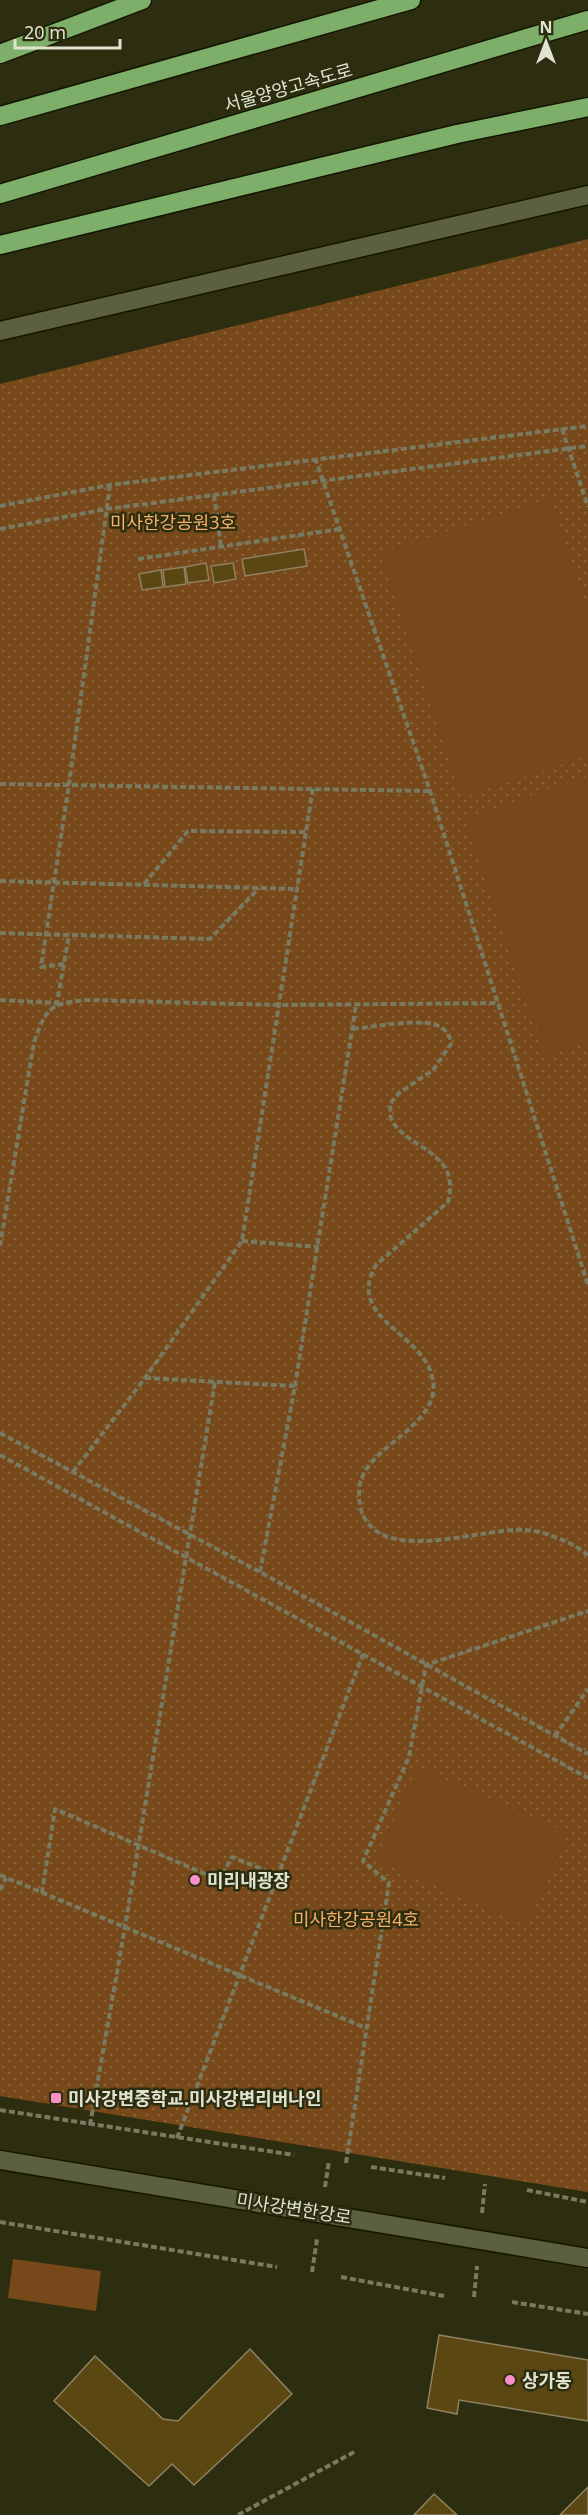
<svg xmlns="http://www.w3.org/2000/svg" width="588" height="2515" viewBox="0 0 588 2515" font-family="'Noto Sans','Noto Sans KR',sans-serif">
	<defs>
		<pattern id="grass-dots" width="8" height="8" patternUnits="userSpaceOnUse" patternTransform="scale(1.5)"><rect width="8" height="8" fill="#76481a"/><path d="M2 2h.1M6 6h.1" fill="none" stroke="#89623a" stroke-width="1.8" stroke-linecap="round"/></pattern>
	</defs>
	<rect width="100%" height="100%" fill="#2c2e0f"/>
	<path fill="url(#grass-dots)" d="M588 239V2192L0 2096V384Z"/>
	<g fill="#76481a">
		<path d="M550 498 588 613V756L461 798 380 553Z"/>
		<path d="M588 776V1042L546 1056 465 818Z"/>
		<path d="M417 1767 569 1833 527 1926 376 1860Z"/>
		<path d="M13 2259 101 2271 96 2311 8 2298Z"/>
	</g>
	<g fill="#5b4712" stroke="#908262" stroke-width="1.5">
		<path d="M304 549 307 566 245 576 242 559Z"/>
		<path d="M206 563 209 580 188 583 185 567Z"/>
		<path d="M233 563 236 579 214 583 211 566Z"/>
		<path d="M184 567 186 584 165 587 163 570Z"/>
		<path d="M161 570 163 587 142 590 139 574Z"/>
		<path d="M439 2335 588 2360V2421L459 2400 457 2414 427 2408Z"/>
		<path d="M250 2349 292 2394 194 2485 172 2464 149 2486 54 2401 95 2356 163 2419 178 2421Z"/>
		<path d="M588 2487V2515H560Z"/>
		<path d="M434 2494 457 2515H414Z"/>
	</g>
	<g fill="none" stroke-linecap="round" stroke-linejoin="round">
		<defs>
			<g id="minor">
				<path d="M0 331 588 195"/>
				<path d="M0 2160 588 2258"/>
			</g>
			<g id="highway">
				<path d="M0 54 142 0"/>
				<path d="M0 116 411 0"/>
				<path d="M0 194 588 20"/>
				<path d="M0 245 457 134 588 107"/>
			</g>
		</defs>
		<use href="#minor" stroke="#151600" stroke-width="21"/>
		<use href="#highway" stroke="#151600" stroke-width="21"/>
		<g stroke="#787a61" stroke-width="4" stroke-dasharray="6 3" stroke-linecap="butt">
			<path d="M562 429 588 507"/>
			<path d="M315 458 430 791 588 1285"/>
			<path d="M214 495 221 547"/>
			<path d="M0 506 110 485 588 426"/>
			<path d="M0 529 107 509 588 446"/>
			<path d="M138 559 340 529"/>
			<path d="M0 784 430 791"/>
			<path d="M0 881 298 889"/>
			<path d="M144 884 188 831 306 832"/>
			<path d="M0 933 210 939 259 888"/>
			<path d="M64 964 41 967 69 784 110 485"/>
			<path d="M0 1000 57 1003 69 935"/>
			<path d="M353 1029C374 1027 426 1016 442 1028 448 1032 450 1037 451 1044L433 1070 399 1093 390 1104C391 1108 390 1115 391 1118 404 1149 462 1150 448 1202L376 1265C345 1318 421 1332 432 1376 445 1425 368 1444 360 1484 358 1496 359 1509 365 1519 391 1563 484 1527 525 1530 546 1531 573 1543 588 1555"/>
			<path d="M242 1241 319 1247"/>
			<path d="M0 1246 34 1042C47 1007 49 1004 86 1000L279 1005 499 1003"/>
			<path d="M145 1378 295 1386"/>
			<path d="M0 1433 260 1572 588 1754"/>
			<path d="M0 1455 588 1778"/>
			<path d="M73 1472 145 1378 242 1241 313 787"/>
			<path d="M260 1572 295 1386 356 1005"/>
			<path d="M555 1736 588 1689"/>
			<path d="M0 1875 366 2028"/>
			<path d="M0 1890 6 1878"/>
			<path d="M42 1893 55 1809 219 1880 232 1857 277 1875"/>
			<path d="M0 2110 294 2155"/>
			<path d="M90 2125 125 1927 215 1382"/>
			<path d="M177 2138 363 1654"/>
			<path d="M346 2163 389 1883 363 1861 409 1757 426 1665 588 1611"/>
			<path d="M371 2167 445 2178"/>
			<path d="M325 2187 329 2161"/>
			<path d="M527 2190 588 2202"/>
			<path d="M482 2213 485 2184"/>
			<path d="M0 2222 277 2267"/>
			<path d="M312 2272 317 2239"/>
			<path d="M341 2277 444 2296"/>
			<path d="M474 2297 477 2266"/>
			<path d="M512 2302 588 2314"/>
			<path d="M238 2515 356 2451"/>
		</g>
		<use href="#minor" stroke="#5d6040" stroke-width="18"/>
		<use href="#highway" stroke="#7daf6a" stroke-width="18"/>
	</g>
	<g fill="#fa8fc8" stroke="#2c2e0f" stroke-width="2">
		<circle cx="195" cy="1880" r="6"/>
		<rect x="50" y="2092" width="12" height="12" rx="3"/>
		<circle cx="510" cy="2380" r="6"/>
	</g>
	<g text-anchor="middle" dominant-baseline="central" stroke-width="5" stroke-linejoin="round" paint-order="stroke">
		<g font-size="18" fill="#e1e3d1" stroke="#2c2e0f">
			<text transform="translate(288 87) rotate(-16)">서울양양고속도로</text>
			<text transform="translate(294 2208) rotate(9)">미사강변한강로</text>
		</g>
		<g font-size="18" fill="#f9af6a" stroke="#2c2e0f">
			<text x="173" y="522">미사한강공원3호</text>
			<text x="356" y="1919">미사한강공원4호</text>
		</g>
		<g font-size="18" font-weight="bold" fill="#e1e3d1" stroke="#2c2e0f" text-anchor="start">
			<text x="207" y="1880">미리내광장</text>
			<text x="68" y="2098">미사강변중학교.미사강변리버나인</text>
			<text x="522" y="2380">상가동</text>
		</g>
	</g>
	<g transform="translate(546 42)" stroke="#2c2e0f" stroke-width="4.5" paint-order="stroke">
	<path d="M0-4.5L10 22L0 15L-10 22Z" fill="#e1e3d1"/>
	<text y="-9" font-size="16" font-weight="bold" text-anchor="middle" fill="#e1e3d1">N</text>
	</g>
	<path d="M15 39v9h105v-9" fill="none" stroke="#e1e3d1" stroke-width="3"/>
	<text x="24" y="39" font-size="18" fill="#e1e3d1" stroke="#2c2e0f" stroke-width="4.5" paint-order="stroke">20 m</text>
</svg>
